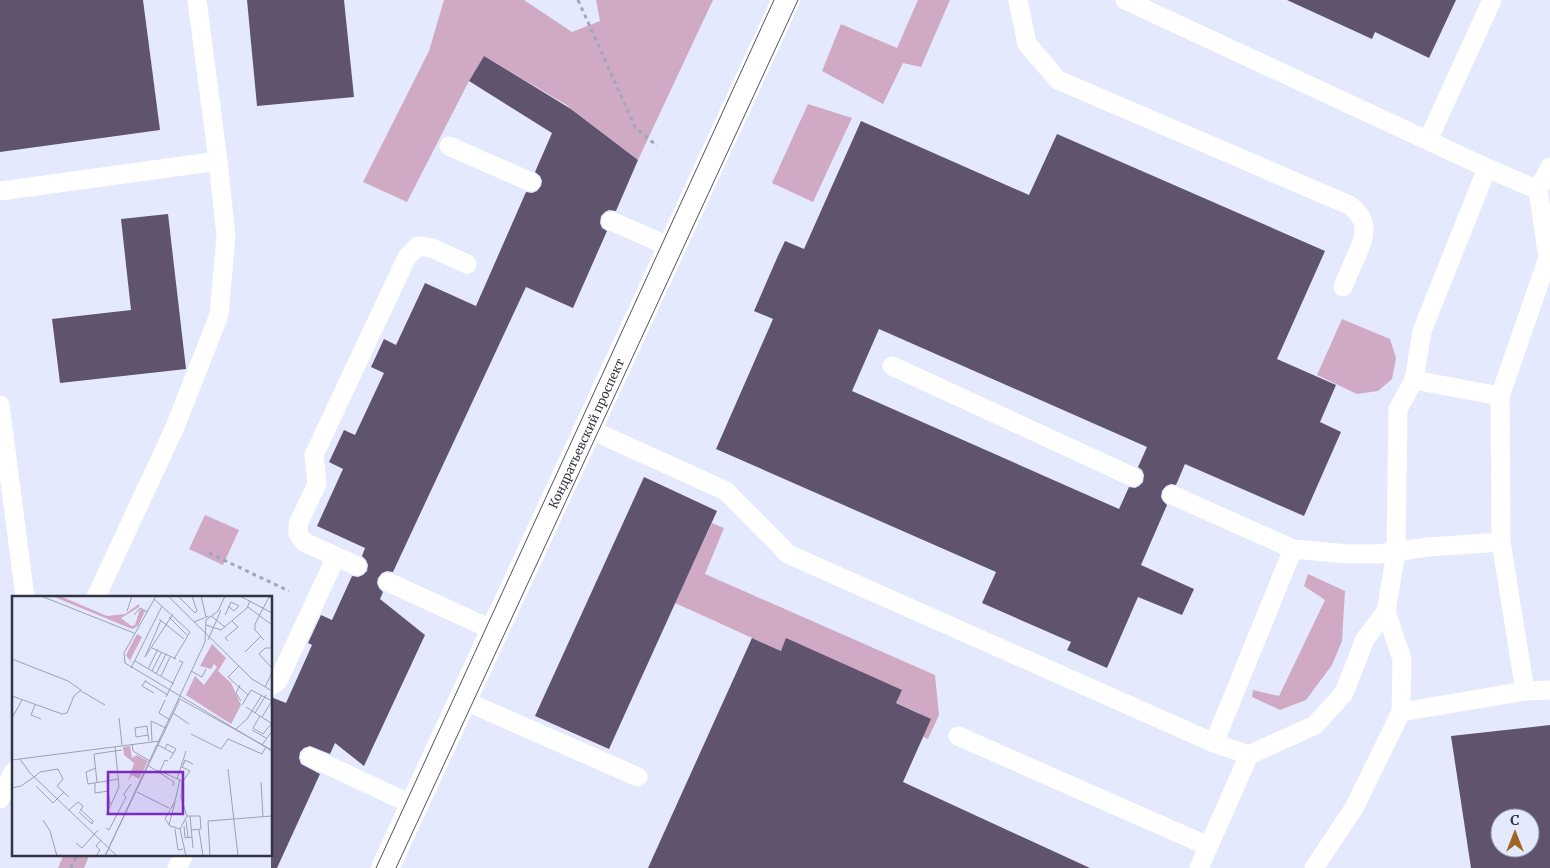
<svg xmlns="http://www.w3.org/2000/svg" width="1550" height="868" viewBox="0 0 1550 868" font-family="Merriweather,serif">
	<rect width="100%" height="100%" fill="#e5e9fd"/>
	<g fill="#d0aac5">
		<path d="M444 0H524L572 32 600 21 596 0H713L638 160 565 104 484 56 469 81 407 202 363 182 429 51Z"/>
		<path d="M918 0H950L921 67 903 63 883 104 822 71 841 24 897 48Z"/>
		<path d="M808 104 852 118 813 202 772 183Z"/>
		<path d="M1342 319 1390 339 1396 358 1392 379 1378 391 1357 394 1317 375Z"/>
		<path d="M205 515 239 530 223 565 189 549Z"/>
		<path d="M712 523 724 528 705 574 935 675 939 715 928 739 914 733 921 714 675 603Z"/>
		<path d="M1308 574 1345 591 1342 641 1332 665 1306 700 1280 710 1252 697 1253 690 1279 696 1325 600 1304 586Z"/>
		<path d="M64 854H90L84 868H58Z"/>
	</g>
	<g fill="#60536e" fill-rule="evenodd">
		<path d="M0 0H143L160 130 0 152Z"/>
		<path d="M247 0H344L354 97 257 106Z"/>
		<path d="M1287 0H1456L1429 58 1375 32 1372 39Z"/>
		<path d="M484 56 571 109 638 160 616 211 609 210 605 212 601 216 600 223 602 228 607 231 573 308 526 287 393 572 387 571 382 573 378 578 377 583 379 588 383 592 380 599 425 635 364 766 335 743 330 754 310 746 304 748 300 752 299 758 301 764 320 774 277 868H271V697L286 703 312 645 308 643 321 615 332 620 352 576 358 577 363 575 367 571 368 565 366 560 362 556 365 548 317 526 343 469 329 462 344 430 355 435 384 373 371 367 384 339 396 345 425 283 476 306 526 192 532 193 537 191 541 186 542 181 540 176 535 172 552 133 469 81Z"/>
		<path d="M861 121 1029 195 1057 134 1325 251 1277 359 1336 385 1320 422 1341 432 1304 516 1185 464 1176 485 1171 484 1166 486 1162 491 1161 497 1163 501 1167 505 1141 565 1194 589 1182 615 1138 597 1107 668 1067 650 1071 642 982 603 996 572 716 449 773 319 754 311 777 258 785 241 804 249ZM879 329 1147 447 1138 467 1142 470 1144 475 1143 482 1139 486 1135 488 1129 487 1119 509 852 391Z"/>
		<path d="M168 214 186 369 60 383 52 319 131 310 121 219Z"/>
		<path d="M644 477 717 511 609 749 535 716Z"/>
		<path d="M752 638 781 651 786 638 902 690 896 703 931 719 903 782 1090 868H648Z"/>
		<path d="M1550 725V868H1471L1451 736ZM1500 818H1530V848H1500Z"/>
	</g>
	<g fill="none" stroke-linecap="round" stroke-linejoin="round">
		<g stroke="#a2a6b7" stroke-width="3" stroke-dasharray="4 4" stroke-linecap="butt">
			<path d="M578 0 635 127 657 146"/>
			<path d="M209 553 289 591"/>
			<path d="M71 868 77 854"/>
		</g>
		<g stroke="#fff" stroke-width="19">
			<path d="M1018 0 1027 44 1058 80 1349 205C1371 221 1365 236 1356 257 1351 267 1347 277 1343 287"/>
			<path d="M1125 0 1487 168 1538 190 1548 258 1500 396 1501 542 1525 691 1550 690"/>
			<path d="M1428 140 1492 0"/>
			<path d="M449 146 531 182"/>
			<path d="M1538 190 1550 167"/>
			<path d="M0 191 218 161"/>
			<path d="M611 221 673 248"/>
			<path d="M892 366 1133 477"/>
			<path d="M1414 380 1500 396"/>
			<path d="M0 405 25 597"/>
			<path d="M589 429 726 491 788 554 1214 743 1249 755"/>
			<path d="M1172 495 1293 549 1348 554H1378L1429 547 1501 542"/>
			<path d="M357 566 304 542 298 534V524L317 484 314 455 407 257 418 246 432 248 467 264"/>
			<path d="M388 582 495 631"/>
			<path d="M96 597 175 427 219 315 226 236 218 161 197 0"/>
			<path d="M271 686 278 681 336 557"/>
			<path d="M463 700 638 777"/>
			<path d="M1401 712 1525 691"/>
			<path d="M958 736 1208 846"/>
			<path d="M1214 743 1293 549"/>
			<path d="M310 757 413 805"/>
			<path d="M0 799 14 771"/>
			<path d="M177 868 184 854"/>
			<path d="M1199 868 1249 755 1315 725 1344 693 1365 639 1386 612 1396 552 1398 409 1414 380 1422 331 1487 168"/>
			<path d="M1314 868 1354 808 1401 712 1402 659 1386 612"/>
		</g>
		<path stroke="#fff" stroke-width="28" id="s1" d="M385 868 786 0"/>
		<g stroke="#4f5360" stroke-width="1">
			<path d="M376 868 774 0"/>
			<path d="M396 868 798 0"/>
		</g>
	</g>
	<g text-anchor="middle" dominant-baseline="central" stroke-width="5" stroke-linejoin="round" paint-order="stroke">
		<g font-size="12" fill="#323541" stroke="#e5e9fd">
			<text stroke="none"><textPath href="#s1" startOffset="479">Кондратьевский проспект</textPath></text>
		</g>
	</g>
	<g transform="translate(12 596)">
		<rect width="260" height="260" fill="#e5e9fd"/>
		<path d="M40 0H48L95 20 113 18 127 8V11L109 22 119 30 123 29 128 13 133 15 126 30 120 33ZM125 38 130 41 118 64 120 68 114 59ZM200 48 214 62 206 75 219 87 229 109 219 128 174 99 183 80 192 89 205 71 202 68 199 73 188 70ZM118 150 120 162 125 159 136 165 127 183 120 179 116 185 122 167 112 159 111 151Z" fill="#d0aac5"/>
		<path fill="none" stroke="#9da1b2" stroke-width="1" d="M29 0 122 37M144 0 112 57 113 67 260 155M156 0 240 83 260 95M166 0 183 17 185 15 180 0M189 0 194 21M228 0 260 17M142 3 178 36 162 63M236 11 260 29M115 15 120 0M122 19 128 12 136 16M213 19 219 6 227 10 222 15 217 11M199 20 213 31M157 21 175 39M147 23 172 43M149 24 133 61 161 18M182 26 197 20M194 29 209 34 235 12 238 5M196 44 209 14M252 44 243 34V28L257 1 260 2M216 45 213 42 226 31 220 25M140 52 164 63M260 52H253L247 58 260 72M233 56 249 40M0 63 56 85 69 94 62 100 55 117 50 118 0 100M123 65 162 88M227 70 216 81 236 99M119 72 150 10M136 73 146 53M140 75 149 57M179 75 190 81 194 73M144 78 154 58M149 80 158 61M134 84 130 90 142 97M133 85 156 99M228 89 224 97 229 105M253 91 260 77M69 95 93 109M154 101 171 66 167 65M153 104 147 117 158 124M23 109 19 119 29 123M230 109 239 94 260 105M234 111 259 127M161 117 177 128M243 117 254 99M248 120 241 132 251 138 260 127M250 121 260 105M0 122 10 104M107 122 110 149M224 133 235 123 250 99M240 134 254 142M179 138 209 153 216 143 250 158 254 151M136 139 135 130 123 132 124 141 136 139 137 145M140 145 139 125 154 132M120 148 121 155 138 165M146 149 161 157M250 149 260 135M153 153 155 148 164 153 158 163M8 163 18 177 105 260M0 164 148 145M137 170 162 186 161 190M170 171 178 175 171 185M84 172 74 176 76 188 107 183M170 172 173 164 181 168M216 173 226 260M145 174 148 175 170 185 169 202 175 220 168 233 158 230 153 223 163 205 168 184M148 175 153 164 156 165M22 181 28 176 46 173 51 183 45 190 57 201M165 183 174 155M95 185 98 209M85 186 82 158 110 154M249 186 251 221M83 187V197L96 195M24 190 41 207 52 196M0 192 9 190 22 181M125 196 157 212M114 203 112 198 119 188M57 214 66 206 71 210 68 215M67 216 80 228 81 225 69 214M94 219 107 191 103 150M175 220H188L189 233 179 234M178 220 181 252M31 224 38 235 45 260M174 225 176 242M157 229 163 206M172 230 173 242 180 241M94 232 97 234 113 203M163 233 166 254 171 253M168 233 174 260M187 234 191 260M64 247 70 252 86 234M84 260 88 254 84 250 89 244M93 260 193 46 194 24 206 15 213 0M93 260 168 103 260 154M198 260 196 225 260 220"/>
		<path fill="#7b2cbf" fill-opacity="0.15" stroke="#7b2cbf" stroke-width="2.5" d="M96 176H171V218H96Z"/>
		<rect width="260" height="260" fill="none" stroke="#323541" stroke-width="2.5"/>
	</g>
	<g transform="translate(1515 833)"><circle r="24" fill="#e5e9fd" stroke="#9da1b2"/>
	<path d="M0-4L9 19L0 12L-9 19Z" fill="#9e6722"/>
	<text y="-8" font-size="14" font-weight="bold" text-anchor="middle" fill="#323541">С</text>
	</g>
</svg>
